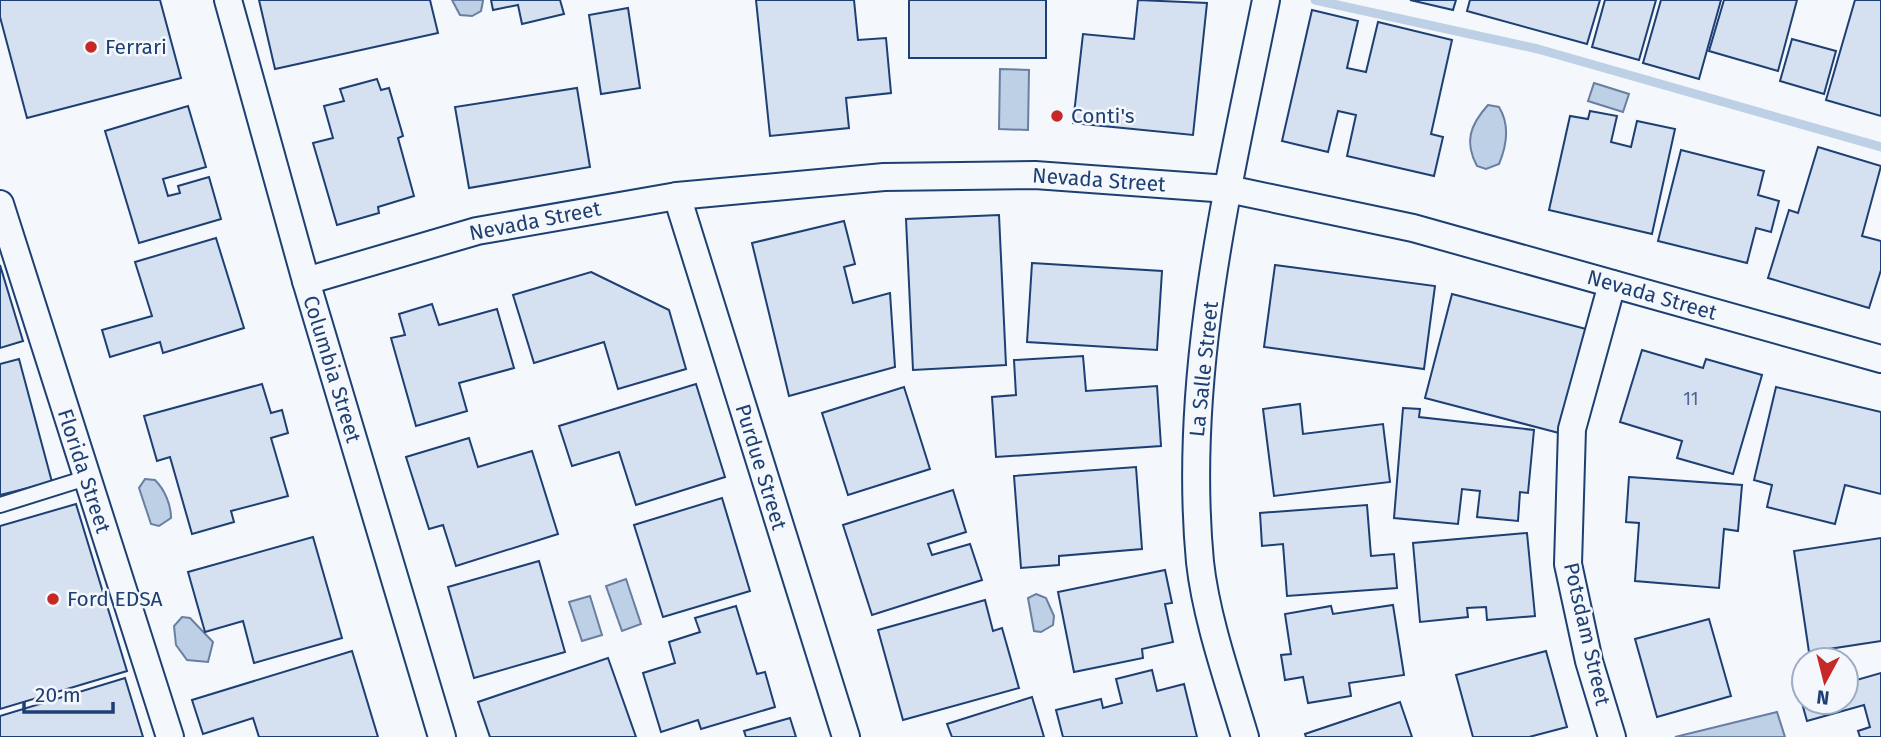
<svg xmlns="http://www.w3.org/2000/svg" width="1881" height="737" viewBox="0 0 1881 737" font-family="'Fira Sans',sans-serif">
	<rect width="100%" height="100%" fill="#f4f7fb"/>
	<g fill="#bed0e5" stroke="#687fa3" stroke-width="2">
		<path d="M452 0H483V1L481 11 472 16 460 15Z"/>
		<path d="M1000 69 1029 70 1028 130 999 129Z"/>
		<path d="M1594 83 1629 94 1623 112 1588 101Z"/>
		<path d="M1488 105 1499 107C1510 125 1507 145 1499 164L1486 169 1477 166C1464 142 1470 125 1488 105Z"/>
		<path d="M145 479 155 480C165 490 171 505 171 518L159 526 151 524 139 488Z"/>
		<path d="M626 579 641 624 622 631 606 586Z"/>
		<path d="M1036 594 1046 598 1054 616 1053 625 1041 632 1034 631 1028 598Z"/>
		<path d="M590 596 602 635 582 641 569 602Z"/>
		<path d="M182 617 190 618 213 642 208 662 187 660 176 645 174 626Z"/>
		<path d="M1777 712 1785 737H1675Z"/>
	</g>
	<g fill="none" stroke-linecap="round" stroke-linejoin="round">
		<path stroke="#bed0e5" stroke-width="9" d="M1315 0 1538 49 1881 147"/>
	</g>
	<g fill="#d5e0f0" stroke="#1d3f73" stroke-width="2">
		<path d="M0 0H160L181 78 27 118 0 17Z"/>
		<path d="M259 0H430L438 33 275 69Z"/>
		<path d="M491 0H560L564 14 522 24 518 5 493 10Z"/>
		<path d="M756 0H854L858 40 886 38 891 93 846 98 849 128 770 136Z"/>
		<rect x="909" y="0" width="137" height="58"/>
		<path d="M1138 0 1207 3 1193 135 1073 123 1083 34 1134 39Z"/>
		<path d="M1410 0H1456L1453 10Z"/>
		<path d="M1470 0H1600L1587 44 1467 11Z"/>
		<path d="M1605 0H1656L1639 60 1592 47Z"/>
		<path d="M1661 0H1721L1699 79 1643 63Z"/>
		<path d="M1724 0H1797L1778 71 1709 51Z"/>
		<path d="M1855 0H1881V116L1826 100Z"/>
		<path d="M628 8 640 88 601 94 589 15Z"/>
		<path d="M1312 10 1358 21 1347 68 1366 72 1378 22 1452 40 1431 134 1443 137 1434 176 1347 156 1356 115 1338 111 1328 152 1282 141Z"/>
		<path d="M1792 39 1836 51 1824 94 1780 81Z"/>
		<path d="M377 79 381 90 389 88 403 136 398 138 414 196 378 207 379 213 337 225 313 143 333 138 324 106 344 101 340 89Z"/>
		<path d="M577 88 590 167 469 188 455 107Z"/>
		<path d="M188 106 206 167 163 179 168 196 180 193 178 186 209 177 221 219 139 243 105 131Z"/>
		<path d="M1590 111 1617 116 1611 142 1631 147 1637 121 1675 129 1652 234 1549 210 1570 116 1588 119Z"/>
		<path d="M1818 147 1881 166 1862 236 1881 241V270L1869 308 1768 278 1789 210 1798 213Z"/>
		<path d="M1681 150 1764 171 1758 195 1779 201 1771 232 1756 228 1747 263 1658 241Z"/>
		<path d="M999 215 1006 365 913 370 906 219Z"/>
		<path d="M844 221 855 264 844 267 853 303 890 293 895 367 789 396 752 243Z"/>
		<path d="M216 238 244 328 163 353 160 342 110 357 102 330 152 316 135 262Z"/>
		<path d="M1032 263 1162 271 1157 350 1027 342Z"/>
		<path d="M0 265 23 341 0 348Z"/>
		<path d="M1275 265 1435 286 1424 369 1264 347Z"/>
		<path d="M591 272 669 310 686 369 618 389 604 342 534 363 513 295Z"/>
		<path d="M1452 294 1586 329 1559 433 1425 398Z"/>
		<path d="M432 304 439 325 497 309 514 368 459 383 467 411 416 426 391 338 405 335 399 314Z"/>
		<path d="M1642 350 1703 368 1706 359 1762 375 1733 474 1677 458 1682 441 1620 422Z"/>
		<path d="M1083 356 1086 391 1157 386 1161 446 996 457 992 397 1016 395 1014 360Z"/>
		<path d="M19 359 52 482 0 495V364Z"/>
		<path d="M262 384 271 413 282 410 288 433 271 438 288 496 231 511 234 522 192 534 170 457 157 461 144 416Z"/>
		<path d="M696 384 725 477 636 505 619 452 572 466 559 426Z"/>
		<path d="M904 387 930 469 848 495 822 413Z"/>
		<path d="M1776 387 1881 412V494L1845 485 1835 524 1767 507 1772 485 1754 480Z"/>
		<path d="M1300 404 1303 434 1383 424 1390 482 1274 496 1263 409Z"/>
		<path d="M1403 408 1420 409 1419 417 1534 430 1528 493 1520 492 1518 521 1477 517 1480 491 1462 489 1458 524 1394 518Z"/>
		<path d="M469 438 478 467 532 451 558 534 456 566 443 525 429 529 406 457Z"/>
		<path d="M1136 467 1142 549 1059 556V565L1021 568 1014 476Z"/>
		<path d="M1629 477 1742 485 1738 531 1724 529 1719 588 1635 581 1639 523 1626 522Z"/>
		<path d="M953 490 966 532 928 544 932 555 970 544 982 580 872 615 843 525Z"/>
		<path d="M722 498 750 591 663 617 634 525Z"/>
		<path d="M76 504 127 671 0 709V526Z"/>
		<path d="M1367 505 1371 556 1394 554 1397 588 1287 596 1283 544 1262 546 1260 513Z"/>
		<path d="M1527 533 1535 616 1487 620 1486 607 1467 608 1468 617 1420 622 1413 543Z"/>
		<path d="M313 537 342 638 254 663 243 621 205 632 188 572Z"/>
		<path d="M1881 538V641L1809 652 1794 551Z"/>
		<path d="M539 561 565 652 474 678 448 587Z"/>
		<path d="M1165 570 1172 603 1165 604 1173 642 1142 649 1143 658 1074 672 1058 592Z"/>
		<path d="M985 600 993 631 1002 628 1019 688 903 720 878 630Z"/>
		<path d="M1393 605 1404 675 1349 683 1351 696 1308 703 1303 677 1285 680 1281 655 1291 654 1285 614 1331 606 1333 614Z"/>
		<path d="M736 606 757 674 765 672 775 707 701 729 698 720 661 732 643 673 675 663 669 642 700 632 695 618Z"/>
		<path d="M1709 619 1731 696 1657 717 1635 639Z"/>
		<path d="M352 651 378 737H259L253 718 203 734 192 700Z"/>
		<path d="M1546 651 1567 727 1529 737H1473L1456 675Z"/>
		<path d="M608 658 636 737H490L478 702Z"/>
		<path d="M1152 670 1157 691 1184 684 1197 737H1063L1056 710 1101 699 1103 708 1122 703 1116 679Z"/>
		<path d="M1881 673V737H1860L1858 731 1870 727 1864 705 1807 721 1800 696 1804 694V702H1846V683Z"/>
		<path d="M125 678 143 737H0V716Z"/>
		<path d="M1032 697 1044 737H952L947 724Z"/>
		<path d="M1400 702 1412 737H1306L1305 734Z"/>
		<path d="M790 718 796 737H746L744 731Z"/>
	</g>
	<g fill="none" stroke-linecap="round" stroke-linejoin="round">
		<defs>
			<path id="lane" d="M0 505 86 478"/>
			<g id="street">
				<path d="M228 0 306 281 442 737"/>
				<path d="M677 196 846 737"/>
				<path d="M0 204 170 737"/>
				<path d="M306 281 477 231 677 196 884 177 1035 175 1228 189 1413 228 1881 359"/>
				<path d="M1245 737C1229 683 1206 618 1200 562 1182 373 1229 184 1266 0"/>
				<path d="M1612 737 1589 661 1568 564 1572 429 1612 284"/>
			</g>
		</defs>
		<use href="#lane" stroke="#1d3f73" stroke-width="18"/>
		<use href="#street" stroke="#1d3f73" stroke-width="30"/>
		<use href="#lane" stroke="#f4f7fb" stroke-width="14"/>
		<use href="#street" stroke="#f4f7fb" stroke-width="26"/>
	</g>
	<g fill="#c62828" stroke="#f4f7fb" stroke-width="2.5">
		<circle cx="91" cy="47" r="7"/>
		<circle cx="1057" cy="116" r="7"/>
		<circle cx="53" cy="599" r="7"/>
	</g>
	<g text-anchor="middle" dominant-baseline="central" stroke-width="5" stroke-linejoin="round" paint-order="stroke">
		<g font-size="18" fill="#4b6792">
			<text x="1691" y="399">11</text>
		</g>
		<g font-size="21" fill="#1d3f73" stroke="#f4f7fb" text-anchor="start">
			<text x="105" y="47">Ferrari</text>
			<text x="1071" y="116">Conti's</text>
			<text x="67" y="599">Ford EDSA</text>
		</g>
		<g font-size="21" fill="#1d3f73" stroke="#f4f7fb">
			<text transform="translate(1099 180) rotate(4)">Nevada Street</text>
			<text transform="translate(535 221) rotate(-11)">Nevada Street</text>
			<text transform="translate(1652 295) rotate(16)">Nevada Street</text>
			<text transform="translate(332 369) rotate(73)">Columbia Street</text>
			<text transform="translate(1204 369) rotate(-84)">La Salle Street</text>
			<text transform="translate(761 467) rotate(73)">Purdue Street</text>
			<text transform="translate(84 471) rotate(72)">Florida Street</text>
			<text transform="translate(1587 634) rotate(77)">Potsdam Street</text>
		</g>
	</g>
	<g transform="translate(1825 681) rotate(187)"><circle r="33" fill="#f4f7fb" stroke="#9eadc5" stroke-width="2"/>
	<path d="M0-5L12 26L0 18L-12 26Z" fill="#c62828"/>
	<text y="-10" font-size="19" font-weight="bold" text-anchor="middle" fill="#1d3f73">N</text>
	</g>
	<path d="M24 702v10h89v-10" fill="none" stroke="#1d3f73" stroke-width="3.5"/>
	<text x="35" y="702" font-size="21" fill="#1d3f73" stroke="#f4f7fb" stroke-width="5" paint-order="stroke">20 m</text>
</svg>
